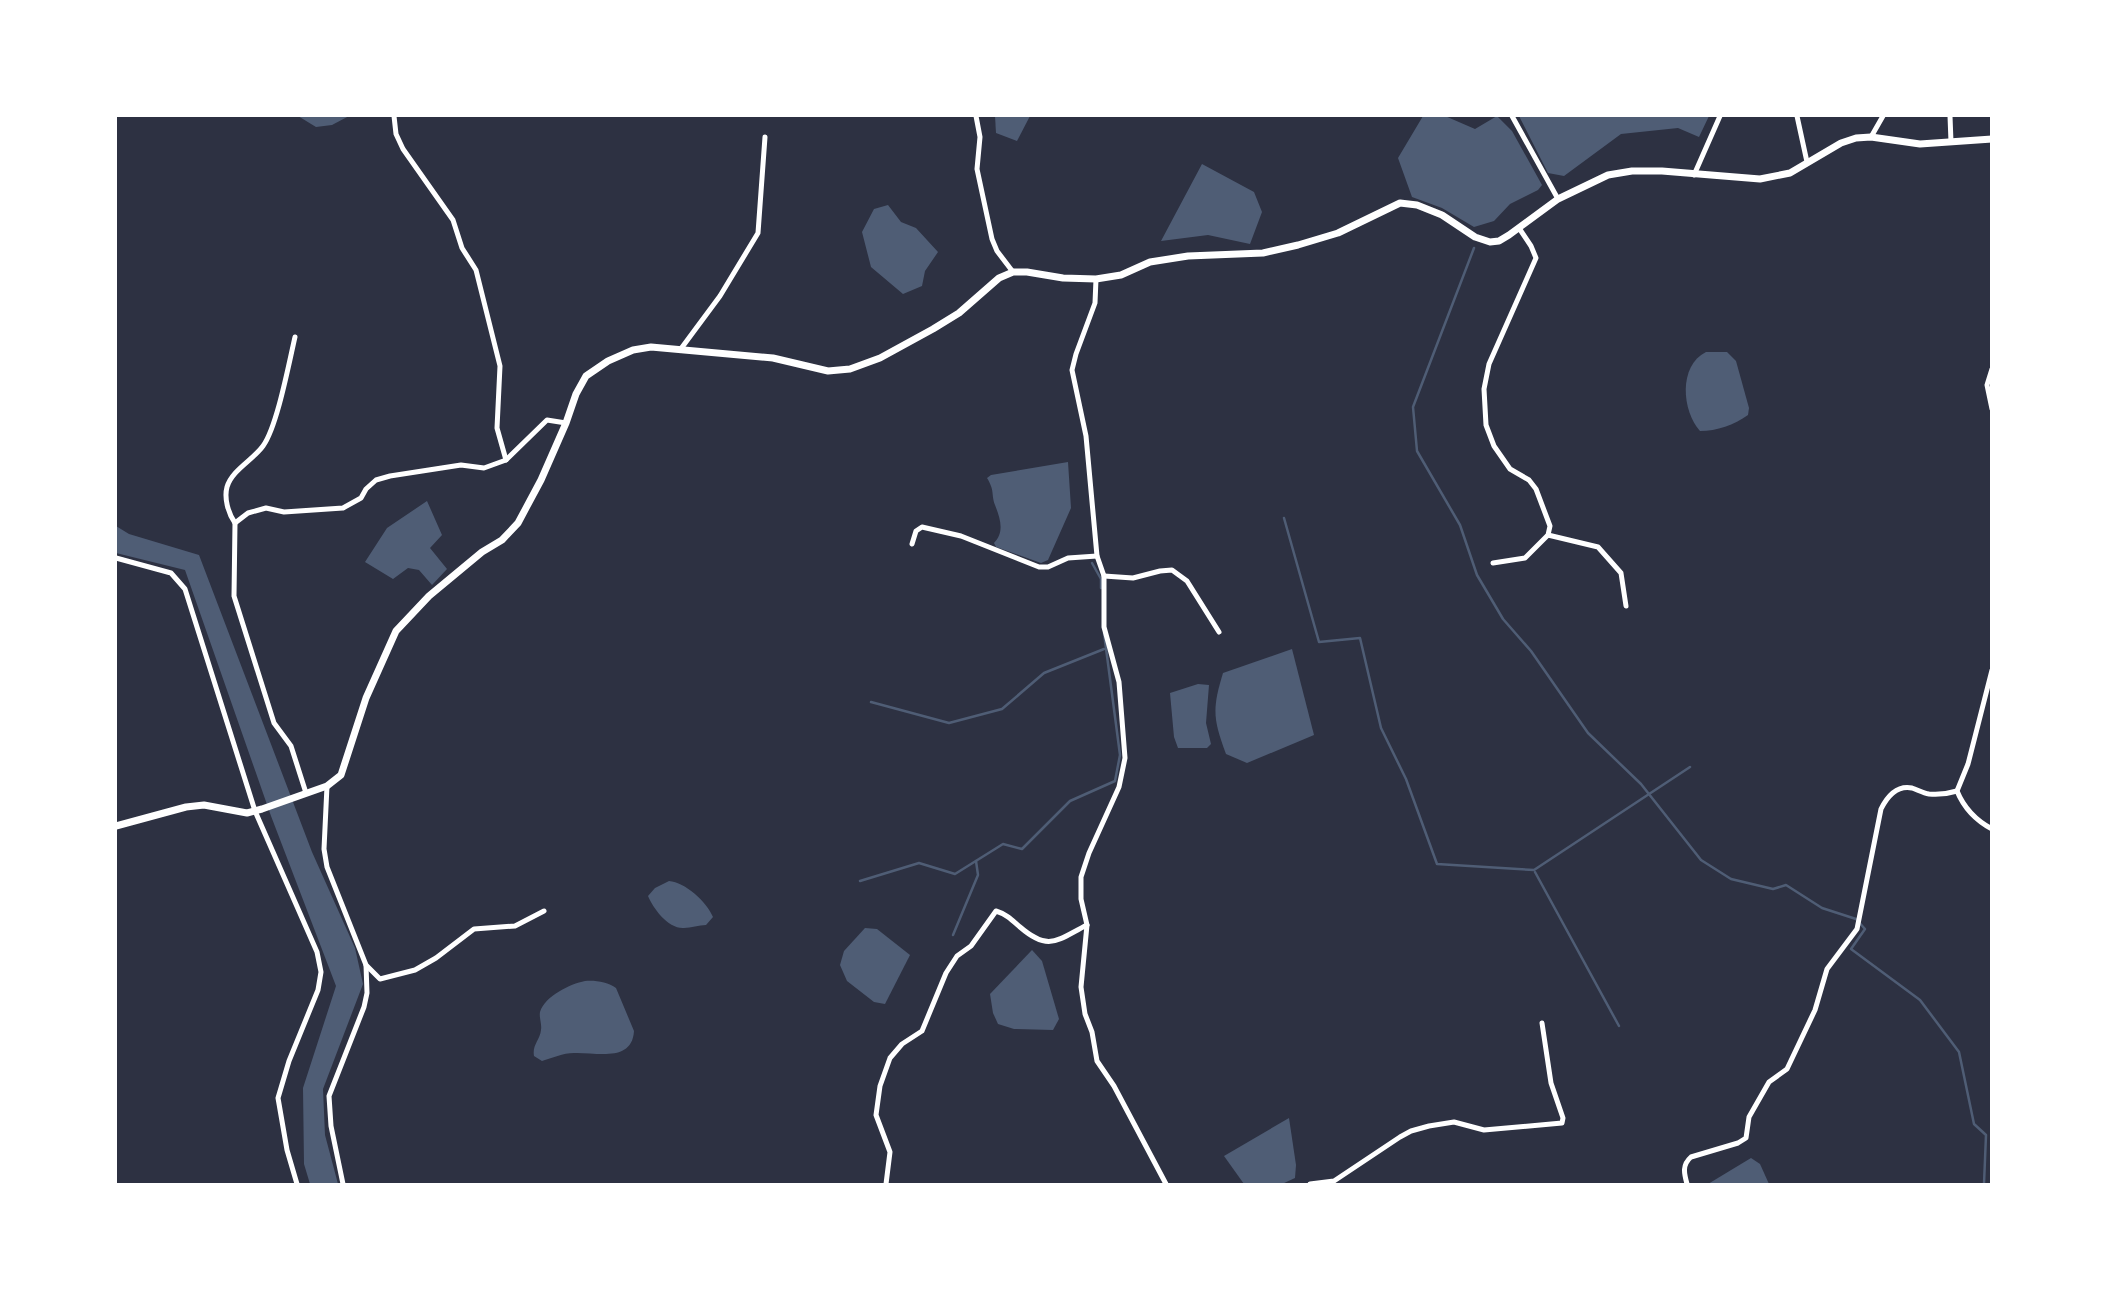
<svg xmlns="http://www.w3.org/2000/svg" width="2107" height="1300" viewBox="0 0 2107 1300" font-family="'Archivo Narrow',sans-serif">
	<rect width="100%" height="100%" fill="#2d3142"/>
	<g fill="#4f5d75">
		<path d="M298 116H349L332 125 316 127Z"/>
		<path d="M995 116H1030L1017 141 996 133Z"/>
		<path d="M1423 116H1445L1475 129 1497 116 1512 131 1542 185 1538 190 1510 204 1494 221 1474 227 1442 208 1412 197 1398 158Z"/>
		<path d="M1519 116H1709L1699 137 1678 128 1621 134 1564 176 1548 173Z"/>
		<path d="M1202 164 1254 192 1262 212 1250 244 1208 235 1161 241Z"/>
		<path d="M888 205 901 222 916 228 938 252 925 271 922 286 903 294 871 267 862 232 874 209Z"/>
		<path d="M1706 352H1727L1736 361 1749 408 1748 415C1734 425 1717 431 1700 431 1682 411 1678 366 1706 352Z"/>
		<path d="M1068 462 1071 508 1048 560 1041 563 996 547 994 543C1005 532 1000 518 995 505 991 494 995 491 987 478L991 475Z"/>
		<path d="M427 501 442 535 430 548 447 569 432 585 419 570 408 568 393 579 365 562 387 528Z"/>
		<path d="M116 526 129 534 199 555 312 852 355 948 363 984 323 1089 325 1135 338 1184H310L304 1164 303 1088 336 986 271 816 185 570 116 553Z"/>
		<path d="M1292 649 1314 735 1247 763 1226 754C1213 719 1212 709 1223 673Z"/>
		<path d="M1198 684 1209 685 1206 723 1211 744 1207 748H1178L1174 737 1170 693Z"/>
		<path d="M669 881C685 882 707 902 713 917L706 925C699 925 691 928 684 928 668 929 653 908 648 896L655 888Z"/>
		<path d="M865 928 877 929 910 955 885 1004 874 1002 847 981 840 965 844 951Z"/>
		<path d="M1032 950 1042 961 1059 1019 1053 1030 1014 1029 998 1024 993 1013 990 994Z"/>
		<path d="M585 981C595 980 608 982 616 988L634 1031C632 1063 596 1052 574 1053 563 1053 552 1058 542 1061L534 1056C532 1045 540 1040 541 1030 542 1024 539 1018 540 1012 545 996 570 984 585 981Z"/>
		<path d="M1289 1118 1296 1165 1295 1178 1282 1184H1244L1224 1156Z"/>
		<path d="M1751 1158 1760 1164 1769 1184H1708Z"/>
	</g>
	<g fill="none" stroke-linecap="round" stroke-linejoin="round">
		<g stroke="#4f5d75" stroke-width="2.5">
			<path d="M1474 248 1413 407 1417 451 1460 525 1477 575 1503 619 1531 651 1588 733 1641 784 1701 860 1731 879 1773 889 1786 885 1822 908 1856 919 1865 929 1851 949 1920 1000 1959 1052 1974 1124 1986 1135 1984 1184"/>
			<path d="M1284 518 1319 642 1360 638 1381 728 1406 779 1437 864 1534 870 1690 767"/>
			<path d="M1092 563 1101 579V588"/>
			<path d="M871 702 949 723 1002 709 1044 673 1104 649"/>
			<path d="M1535 872 1619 1026"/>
			<path d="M860 881 919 863 955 874 1003 844 1022 849 1070 801 1115 781 1120 755 1104 633"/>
			<path d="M953 935 978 875 976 861"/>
		</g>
		<g stroke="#fff" stroke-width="5">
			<path d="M394 116 396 134 403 149 453 220 462 248 476 270 500 366 497 428 506 460"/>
			<path d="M976 116 980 137 977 169 992 239 997 251 1013 272"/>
			<path d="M1512 116 1558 199"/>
			<path d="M1797 116 1807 162"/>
			<path d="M1950 116 1951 142"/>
			<path d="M1871 137 1883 116"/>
			<path d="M1694 175 1720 116"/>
			<path d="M1096 279 1095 303 1076 354 1072 370 1086 436 1097 556 1104 576V627L1119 682 1125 758 1119 787 1089 853 1081 877V899L1087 925 1081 987 1085 1014 1092 1032 1097 1061 1114 1086 1166 1184"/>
			<path d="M295 337C289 363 277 427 263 446 253 460 232 470 227 487 224 498 228 513 235 523L234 596 274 723 291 746 306 793"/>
			<path d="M680 350 720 296 758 233 765 137"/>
			<path d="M1992 369 1987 385 1992 409"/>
			<path d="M235 523 248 513 266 508 284 512 343 508 361 498 366 489 376 480 390 476 461 465 484 468 506 460 547 420 566 423"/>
			<path d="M1548 535 1598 547 1621 573 1626 606"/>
			<path d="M912 544 916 531 922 527 961 536 1039 567H1048L1068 558 1097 556"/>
			<path d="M116 558 171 573 185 589 255 811 317 952 321 972 318 990 289 1061 278 1098 287 1150 297 1184"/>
			<path d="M1493 563 1525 558 1548 535 1550 526 1536 489 1529 480 1510 469 1494 446 1486 425 1484 389 1489 364 1536 258 1531 246 1519 228"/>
			<path d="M1104 576 1133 578 1160 571 1172 570 1187 581 1219 632"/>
			<path d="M1992 670 1968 764 1957 791C1964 808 1975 820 1992 829"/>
			<path d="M327 786 324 849 327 867 366 965 380 979 415 970 436 958 474 929 515 926 544 911"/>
			<path d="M343 1184 331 1126 329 1096 364 1007 367 993 366 965"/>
			<path d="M886 1184 890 1152 876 1115 880 1086 890 1058 902 1044 922 1031 946 973 957 956 971 946 996 911C1006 914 1012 920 1020 927 1049 952 1057 940 1087 925"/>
			<path d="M1310 1184 1334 1181 1400 1137 1411 1131 1429 1126 1454 1122 1484 1130 1562 1123 1563 1118 1551 1083 1542 1023"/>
			<path d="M1687 1184C1684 1173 1682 1165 1691 1157L1738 1143 1746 1138 1749 1117 1769 1082 1787 1069 1815 1010 1827 969 1857 929 1881 809C1887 797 1897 785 1912 788 1918 790 1923 793 1929 794 1939 795 1947 794 1957 791"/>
		</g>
		<path stroke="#fff" stroke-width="7" d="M116 826 186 807 204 805 247 813 262 809 327 786 341 775 366 698 396 631 429 596 482 552 502 540 518 523 541 480 566 423 576 394 586 376 608 361 633 350 651 347 773 358 828 371 850 369 880 358 933 329 959 313 999 278 1013 272H1027L1063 278 1096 279 1121 275 1150 262 1188 256 1263 253 1298 245 1338 233 1400 203 1417 205 1442 215 1475 237 1490 242 1499 241 1509 235 1558 199 1608 175 1632 171H1662L1760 179 1790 173 1841 143 1856 138 1871 137 1920 144 1992 139"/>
	</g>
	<rect width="2107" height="1300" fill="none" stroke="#ffffff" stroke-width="234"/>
</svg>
